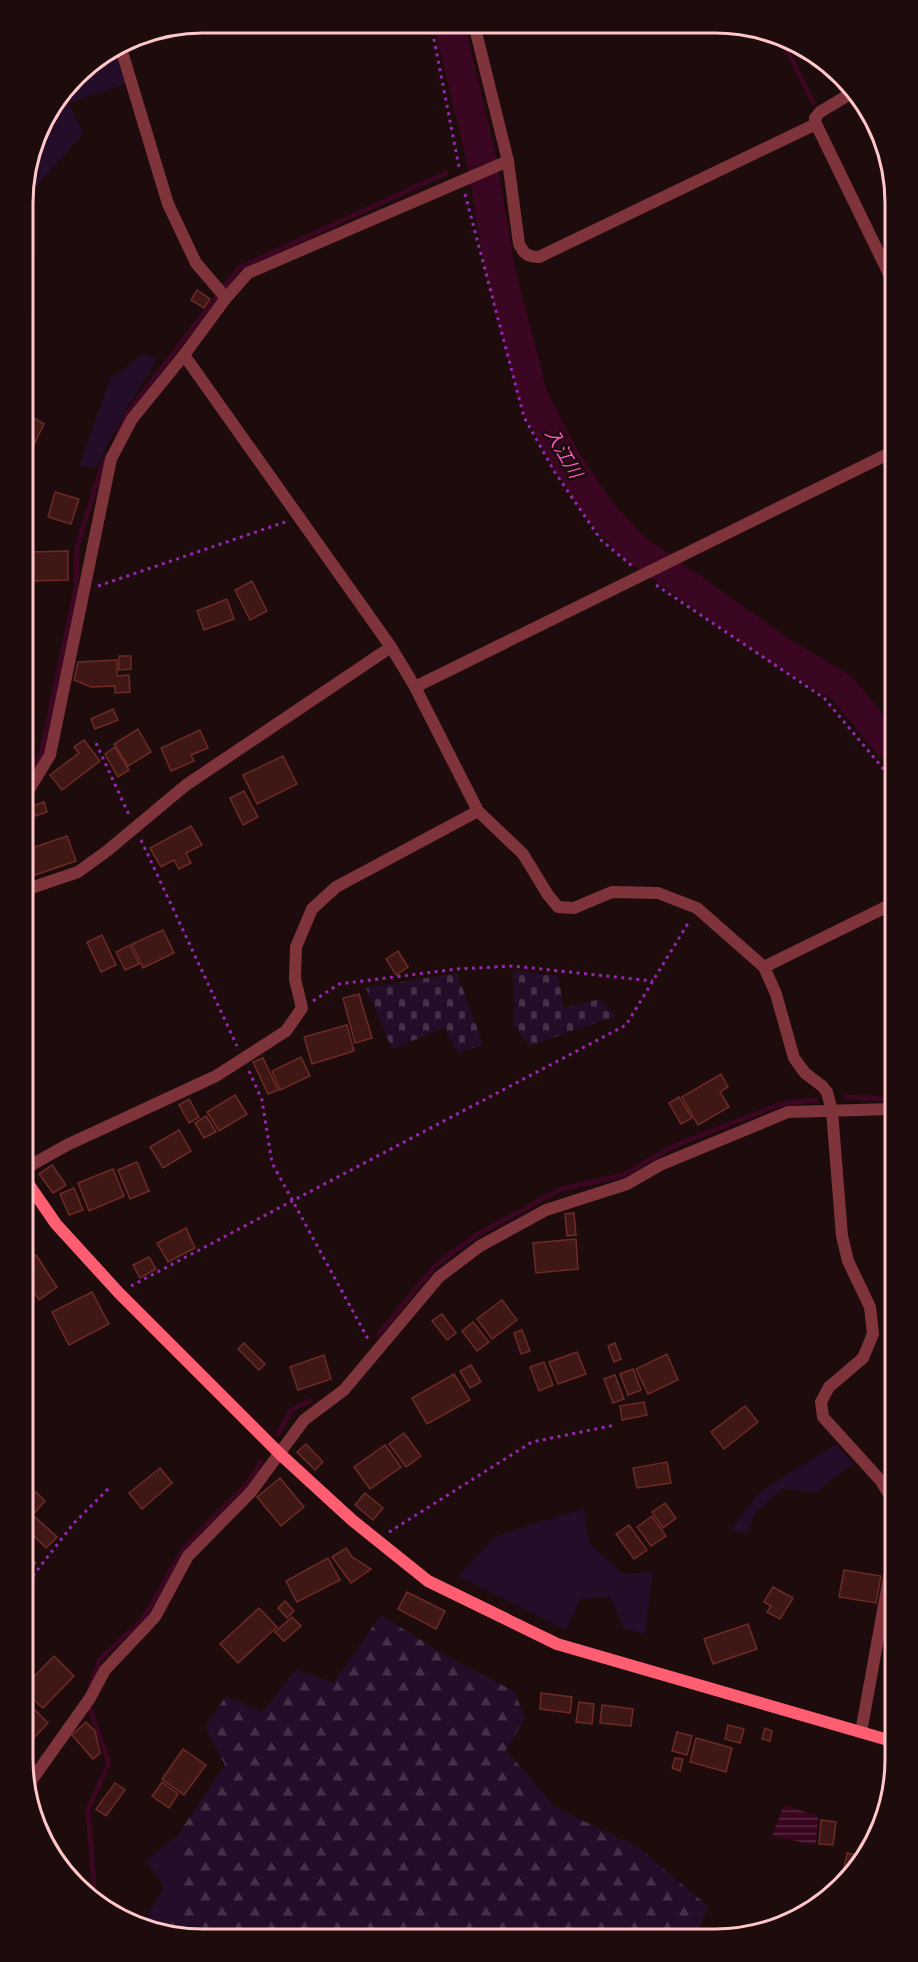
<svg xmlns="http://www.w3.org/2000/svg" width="918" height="1962" viewBox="0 0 918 1962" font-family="'Roboto Condensed','Noto Sans JP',sans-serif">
	<defs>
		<pattern id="forest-firs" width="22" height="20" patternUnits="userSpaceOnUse" patternTransform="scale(1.5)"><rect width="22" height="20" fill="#230d28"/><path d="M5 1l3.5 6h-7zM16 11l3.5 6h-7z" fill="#442f46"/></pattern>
		<pattern id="cemetery-stones" width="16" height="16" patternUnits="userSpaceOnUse" patternTransform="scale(1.5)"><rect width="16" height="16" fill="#230d28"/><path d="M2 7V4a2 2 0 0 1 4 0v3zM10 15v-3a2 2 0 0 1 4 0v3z" fill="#442f46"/></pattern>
		<pattern id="water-rules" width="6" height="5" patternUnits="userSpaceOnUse" patternTransform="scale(1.5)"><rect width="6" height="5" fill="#3b0621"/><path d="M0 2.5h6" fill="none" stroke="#582940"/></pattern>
	</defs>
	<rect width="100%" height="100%" fill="#1e0b0b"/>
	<g fill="#230d28">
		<path d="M114 49 126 84 68 103 84 133 27 197 23 195 41 124 84 68Z"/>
		<path d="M145 353 157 360 129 404 96 468 79 466 110 379Z"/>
		<path d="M836 1444 853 1463 816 1493 784 1488 757 1511 747 1534 731 1530 757 1494Z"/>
		<path d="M584 1508 589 1543 623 1574 653 1572 645 1634 624 1629 610 1597 581 1599 566 1630 458 1576 495 1537Z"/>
		<path d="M177 1836 181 1903 162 1933 143 1923 164 1886 146 1861Z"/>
	</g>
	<path fill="url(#forest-firs)" d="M381 1615 448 1657 514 1691 525 1718 506 1750 555 1807 639 1848 709 1907 694 1934 168 1936 162 1933 181 1903 177 1836 225 1765 205 1727 226 1696 262 1712 297 1669 333 1683Z"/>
	<g fill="url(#cemetery-stones)">
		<path d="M513 970 558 976 564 1008 600 999 616 1016 529 1046 514 1025Z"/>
		<path d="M457 973 483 1044 458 1054 444 1028 392 1049 366 988Z"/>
	</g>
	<path fill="url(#water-rules)" d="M784 1805 818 1816 816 1845 772 1836Z"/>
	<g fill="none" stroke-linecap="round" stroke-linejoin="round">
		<g stroke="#3b0621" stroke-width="5">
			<path d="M783 42 813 103"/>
			<path d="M118 434 128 412 239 268 446 173"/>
			<path d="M25 779 41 755 76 588 77 547 101 469 107 455"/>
			<path d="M846 1097 893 1099"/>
			<path d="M378 1335 435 1266 475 1236 561 1189 623 1175 676 1145 781 1104 816 1100"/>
			<path d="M278 1434 291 1410 310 1401"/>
			<path d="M90 1687 100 1659 143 1619 184 1548 249 1482 261 1462"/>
			<path d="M90 1709 109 1763 88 1809 95 1900"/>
		</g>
		<path stroke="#3b0621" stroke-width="30" d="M449 24 481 157 500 269 533 397 564 457 600 511 633 547 779 650 842 688 891 747"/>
	</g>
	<g fill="#3f1816" stroke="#6d2a27" stroke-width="1.5">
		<path d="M197 290 210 299 204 308 191 300Z"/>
		<path d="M24 412 44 424 24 465Z"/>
		<path d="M55 492 79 499 71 524 48 517Z"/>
		<path d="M68 551V580L29 581V552Z"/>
		<path d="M252 581 267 611 250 620 235 590Z"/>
		<path d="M227 599 234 619 204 630 197 611Z"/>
		<path d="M119 656H131V669L119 670Z"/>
		<path d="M117 660V676L129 675 130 692 115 693V686L91 687 74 680 78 662Z"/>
		<path d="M113 709 118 720 95 729 91 719Z"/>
		<path d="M138 729 151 752 128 766 114 744Z"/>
		<path d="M200 730 208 748 191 755 194 761 171 771 161 748Z"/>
		<path d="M84 740 100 761 62 790 50 775 79 753 74 747Z"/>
		<path d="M115 747 129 770 118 777 105 754Z"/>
		<path d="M283 756 297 784 257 804 243 775Z"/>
		<path d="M244 791 258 817 243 825 230 798Z"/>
		<path d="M44 802 47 812 35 816 32 806Z"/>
		<path d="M191 826 202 845 186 853 191 863 179 869 174 860 161 867 150 848Z"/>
		<path d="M67 836 76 861 35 875 26 850Z"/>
		<path d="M163 930 174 953 143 968 132 944Z"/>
		<path d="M102 935 116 965 101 972 87 942Z"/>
		<path d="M130 945 139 964 125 970 116 952Z"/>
		<path d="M398 951 408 967 396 975 386 959Z"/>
		<path d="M359 994 372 1038 355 1043 343 998Z"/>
		<path d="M347 1025 354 1051 312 1064 304 1037Z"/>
		<path d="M301 1057 310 1076 280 1090 272 1071Z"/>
		<path d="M263 1058 278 1090 268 1094 253 1062Z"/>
		<path d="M721 1074 728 1087 720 1092 729 1107 698 1125 682 1097Z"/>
		<path d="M235 1095 247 1114 219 1131 207 1112Z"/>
		<path d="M679 1097 692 1118 681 1124 669 1103Z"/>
		<path d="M189 1099 199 1117 189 1123 179 1105Z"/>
		<path d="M206 1116 216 1132 204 1138 195 1123Z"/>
		<path d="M179 1130 191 1151 163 1168 150 1147Z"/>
		<path d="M137 1162 149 1191 130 1199 118 1170Z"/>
		<path d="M52 1165 66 1185 53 1193 39 1174Z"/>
		<path d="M113 1169 124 1196 89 1211 78 1183Z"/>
		<path d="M74 1188 83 1210 69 1215 60 1194Z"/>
		<path d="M27 1213 33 1225 27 1228Z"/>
		<path d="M574 1213 576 1235 567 1236 565 1214Z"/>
		<path d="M186 1228 195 1248 168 1262 157 1243Z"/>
		<path d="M576 1239 578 1269 536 1273 533 1243Z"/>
		<path d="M36 1255 57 1287 39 1300 27 1281V1261Z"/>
		<path d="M149 1257 156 1269 140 1278 133 1265Z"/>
		<path d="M92 1292 109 1324 69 1345 52 1312Z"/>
		<path d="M502 1300 517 1320 492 1339 477 1319Z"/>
		<path d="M442 1314 456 1333 447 1340 432 1321Z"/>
		<path d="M473 1322 489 1342 477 1351 462 1331Z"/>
		<path d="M522 1330 530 1351 521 1354 514 1333Z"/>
		<path d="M244 1343 265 1364 259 1370 238 1349Z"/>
		<path d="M615 1343 621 1359 614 1362 608 1346Z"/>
		<path d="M577 1352 586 1374 558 1384 549 1362Z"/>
		<path d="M667 1354 678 1380 648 1394 636 1369Z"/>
		<path d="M324 1355 331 1379 298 1390 290 1367Z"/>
		<path d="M544 1362 553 1385 539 1391 530 1367Z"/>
		<path d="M471 1365 481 1382 470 1388 460 1371Z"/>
		<path d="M633 1369 641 1390 628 1395 620 1374Z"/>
		<path d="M454 1374 470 1400 427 1424 412 1398Z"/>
		<path d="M615 1375 624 1399 613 1403 604 1379Z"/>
		<path d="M644 1402 647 1415 622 1420 620 1406Z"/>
		<path d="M745 1406 758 1422 724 1449 711 1432Z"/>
		<path d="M404 1433 421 1456 406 1467 389 1444Z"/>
		<path d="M306 1444 323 1462 315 1470 297 1452Z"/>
		<path d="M385 1445 401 1467 370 1489 354 1467Z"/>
		<path d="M667 1462 671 1483 637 1488 633 1468Z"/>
		<path d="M160 1468 172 1483 142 1509 129 1493Z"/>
		<path d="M280 1478 304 1507 281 1526 257 1497Z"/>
		<path d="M36 1492 45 1501 28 1520V1500Z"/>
		<path d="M365 1493 383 1508 373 1520 355 1505Z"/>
		<path d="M665 1503 676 1518 663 1528 652 1512Z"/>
		<path d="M652 1516 666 1536 651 1546 637 1527Z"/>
		<path d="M35 1517 57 1537 46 1548 28 1530V1525Z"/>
		<path d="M629 1525 647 1550 634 1559 616 1534Z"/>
		<path d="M346 1548 352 1557 371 1569 351 1583 332 1557Z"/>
		<path d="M28 1555 36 1563 28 1571Z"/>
		<path d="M328 1558 340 1580 297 1602 286 1581Z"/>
		<path d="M844 1570 881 1576 876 1603 839 1597Z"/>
		<path d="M773 1587 793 1598 780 1619 767 1612 771 1606 764 1602Z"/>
		<path d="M407 1592 445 1611 436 1629 398 1609Z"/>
		<path d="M285 1601 294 1611 287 1618 278 1608Z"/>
		<path d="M259 1608 277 1627 238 1663 220 1644Z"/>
		<path d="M292 1617 301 1626 284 1641 275 1632Z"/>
		<path d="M748 1624 757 1649 713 1664 704 1639Z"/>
		<path d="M54 1656 74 1676 43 1708 28 1695V1683Z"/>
		<path d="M541 1693 572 1697 570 1713 540 1709Z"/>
		<path d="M579 1702 594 1704 592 1724 576 1722Z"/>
		<path d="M602 1705 633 1709 631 1726 600 1723Z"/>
		<path d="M31 1706 48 1723 29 1743 28 1709Z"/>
		<path d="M86 1722 95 1731 100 1753 93 1759 72 1735Z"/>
		<path d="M728 1725 744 1729 740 1743 725 1739Z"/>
		<path d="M765 1728 772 1731 770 1741 762 1739Z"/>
		<path d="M677 1732 692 1736 687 1755 672 1751Z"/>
		<path d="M696 1738 732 1748 726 1772 690 1762Z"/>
		<path d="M183 1749 206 1765 184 1795 162 1779Z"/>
		<path d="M675 1758 683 1759 680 1771 672 1768Z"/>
		<path d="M162 1782 178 1794 169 1808 152 1796Z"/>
		<path d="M115 1783 125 1790 106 1816 96 1809Z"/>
		<path d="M821 1820 836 1822 833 1845 819 1844Z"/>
		<path d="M847 1853 864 1857 851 1878 843 1884H841Z"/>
	</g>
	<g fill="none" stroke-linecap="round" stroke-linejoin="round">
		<g stroke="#9627b3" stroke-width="3" stroke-dasharray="3 4.5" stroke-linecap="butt">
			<path d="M431 24 459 167"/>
			<path d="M465 194 524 417 554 471 601 540 632 566"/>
			<path d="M656 585 824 698 891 778"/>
			<path d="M98 586 285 522"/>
			<path d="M96 743 129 815"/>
			<path d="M141 840 237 1046"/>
			<path d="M313 1001 339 984 457 969 513 966 653 981"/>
			<path d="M249 1071 262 1100 272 1163 368 1339"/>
			<path d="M131 1286 626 1025 690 920"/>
			<path d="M389 1532 532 1442 615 1425"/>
			<path d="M28 1582 74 1523 110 1487"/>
		</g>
		<g stroke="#7f333b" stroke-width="12">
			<path d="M474 24 508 161 519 244C524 254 528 257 539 257L816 124"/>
			<path d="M120 45 168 204 196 263 226 298"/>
			<path d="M855 91 820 112 815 118 816 124 890 276"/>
			<path d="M184 355 391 647 415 687 478 811 523 854 548 895 558 907 574 908 612 892 658 893 697 908 764 967 776 994 794 1058 805 1073 822 1086 827 1092 832 1111 842 1236 848 1261 870 1307 873 1334 863 1358 829 1387 821 1402 823 1417 881 1481 894 1502"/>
			<path d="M415 687 890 453"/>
			<path d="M25 796 50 755 111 459 132 419 184 355 226 298 248 273 508 161"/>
			<path d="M25 890 78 872 107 851 186 785 391 647"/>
			<path d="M764 967 892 904"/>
			<path d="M26 1168 67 1145 216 1076 286 1031 302 1008 295 979 296 947 312 909 336 887 478 811"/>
			<path d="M861 1732 894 1550"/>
			<path d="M29 1784 90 1698 105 1670 155 1617 188 1556 251 1492 304 1420 344 1390 439 1277 480 1246 546 1210 627 1184 660 1165 788 1112 893 1109"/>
		</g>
		<path stroke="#ff5e72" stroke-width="12" d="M27 1182 56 1224 119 1293 280 1454 352 1520 428 1581 557 1644 895 1742"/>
	</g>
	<g text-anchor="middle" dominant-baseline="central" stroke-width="5" stroke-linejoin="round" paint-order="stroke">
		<g font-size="18" font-style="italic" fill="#ff55c9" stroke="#1e0b0b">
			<text transform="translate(564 453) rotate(60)">入江川</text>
		</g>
	</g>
	<path d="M0 0H918V1962H0ZM203 33H715A170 170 0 0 1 885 203V1759A170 170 0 0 1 715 1929H203A170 170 0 0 1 33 1759V203A170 170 0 0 1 203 33Z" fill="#1e0b0b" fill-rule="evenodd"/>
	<path fill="none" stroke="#ffc7c9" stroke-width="3" d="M203 33H715A170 170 0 0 1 885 203V1759A170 170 0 0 1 715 1929H203A170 170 0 0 1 33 1759V203A170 170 0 0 1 203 33Z"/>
</svg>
